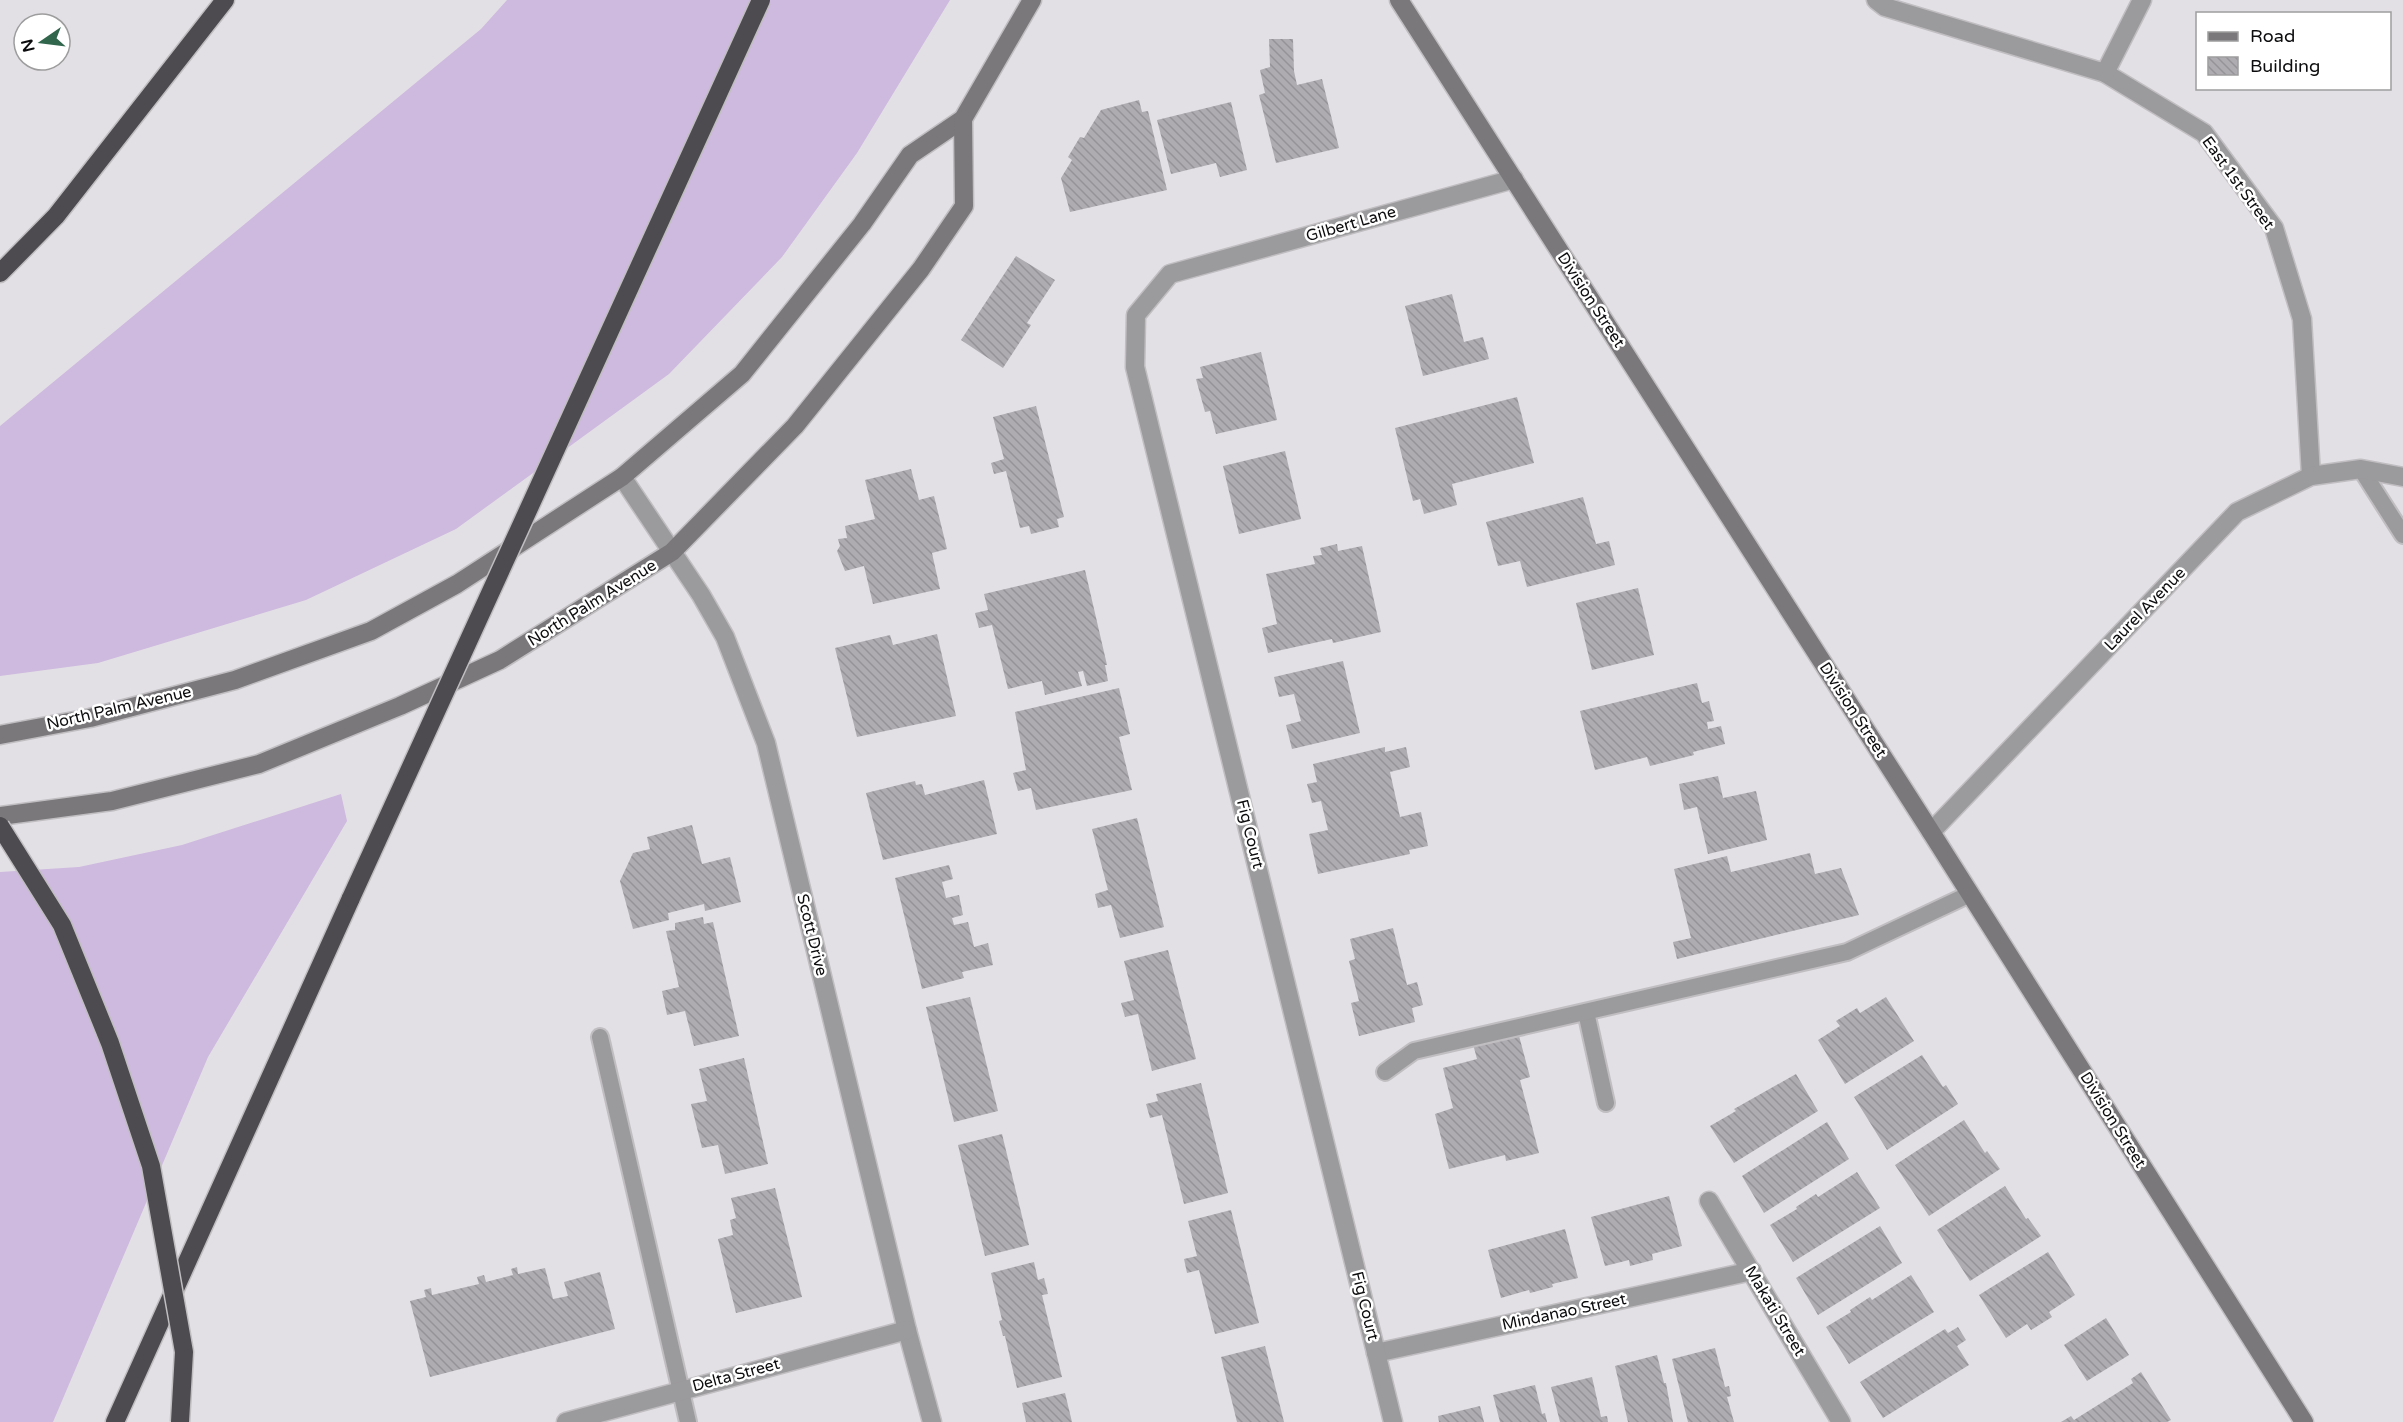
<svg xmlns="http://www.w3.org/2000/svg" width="2403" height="1422" viewBox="0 0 2403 1422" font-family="'Varela Round',sans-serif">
	<defs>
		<pattern id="building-back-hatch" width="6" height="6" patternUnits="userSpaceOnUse" patternTransform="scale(1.5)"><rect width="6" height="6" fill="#afacb1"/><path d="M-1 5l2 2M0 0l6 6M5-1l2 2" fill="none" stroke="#959397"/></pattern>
	</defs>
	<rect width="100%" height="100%" fill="#e3e0e5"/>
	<g fill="#ceb9df">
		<path d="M507 0H950L857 153 782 257 669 374 456 529 306 600 98 663 0 676V426L481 29Z"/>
		<path d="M341 794 347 821 208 1057 53 1422H0V872L79 867 182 845Z"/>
	</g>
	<g fill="url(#building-back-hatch)">
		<path d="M1269 39H1293L1294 71 1297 85 1322 79 1339 148 1276 163 1259 95 1265 93 1260 70 1270 67Z"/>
		<path d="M1139 100 1142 112 1148 111 1167 190 1070 212 1061 178 1072 160 1068 157 1080 137 1084 138 1101 110Z"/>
		<path d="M1231 102 1247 170 1220 177 1216 163 1171 174 1157 120Z"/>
		<path d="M1016 256 1055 280 1027 323 1031 325 1003 368 961 340Z"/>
		<path d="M1452 294 1464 342 1483 337 1489 359 1423 376 1405 306Z"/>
		<path d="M1261 352 1277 420 1216 434 1210 411 1205 412 1196 379 1203 378 1200 367Z"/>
		<path d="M1517 397 1534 463 1452 484 1457 505 1424 514 1420 499 1413 501 1395 428Z"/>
		<path d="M1036 406 1064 517 1057 519 1059 527 1031 534 1029 526 1020 528 1006 471 994 474 991 463 1004 459 993 417Z"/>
		<path d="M1285 451 1301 519 1239 534 1223 466Z"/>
		<path d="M911 469 919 500 934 496 947 549 932 553 940 589 873 604 864 566 845 571 837 551 840 546 838 539 847 538 845 526 875 519 865 480Z"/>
		<path d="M1583 497 1596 544 1609 541 1615 565 1527 587 1520 561 1498 566 1486 522Z"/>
		<path d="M1337 544 1338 551 1362 546 1381 632 1333 643 1332 639 1268 653 1262 628 1277 624 1266 574 1315 564 1313 556 1322 555 1320 548Z"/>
		<path d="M1085 570 1107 665H1105L1108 681 1087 686 1083 671 1078 672 1082 686 1045 695 1042 681 1008 689 992 625 979 628 975 613 988 610 984 594Z"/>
		<path d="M1638 588 1654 655 1592 670 1576 603Z"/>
		<path d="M937 634 956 716 857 737 835 648 890 635 893 645Z"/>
		<path d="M1343 661 1360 733 1292 749 1286 725 1301 721 1294 694 1279 697 1274 677Z"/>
		<path d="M1697 683 1702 703 1709 701 1714 721 1707 722 1708 729 1721 726 1725 744 1693 752 1694 755 1650 766 1647 757 1595 770 1580 711Z"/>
		<path d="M1119 688 1130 734 1119 737 1132 790 1036 810 1031 788 1018 791 1013 773 1026 770 1015 712Z"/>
		<path d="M1385 747V752L1406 747 1410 767 1390 772 1400 817 1421 812 1428 846 1409 850 1410 854 1318 874 1309 834 1328 830 1321 801 1312 803 1307 784 1317 782 1313 764Z"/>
		<path d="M1718 776 1723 798 1756 791 1767 840 1708 854 1697 807 1684 810 1679 784Z"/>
		<path d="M984 780 997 834 883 860 866 793 915 781 916 785 922 784 925 795Z"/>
		<path d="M1137 818 1164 927 1120 938 1111 905 1098 908 1095 894 1108 890 1092 829Z"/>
		<path d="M692 825 702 864 730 857 741 902 705 911 704 904 668 913 669 920 633 929 620 881 633 853 650 849 647 837Z"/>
		<path d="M1810 853 1815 874 1841 868 1859 915 1677 959 1673 942 1691 938 1674 869 1727 856 1731 872Z"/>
		<path d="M949 865 953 879 942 882 946 898 959 895 963 915 952 918 954 925 968 922 974 947 988 943 993 965 962 972 964 978 922 989 895 878Z"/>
		<path d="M703 917 704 924 713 922 739 1036 694 1046 685 1011 667 1015 662 991 679 987 666 931 675 930V923Z"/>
		<path d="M1393 928 1407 985 1417 982 1423 1005 1412 1008 1415 1022 1359 1036 1351 1003 1359 1001 1349 961 1355 959 1350 939Z"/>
		<path d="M1168 950 1196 1059 1152 1071 1138 1014 1125 1017 1121 1003 1134 1000 1124 961Z"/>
		<path d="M970 997 998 1111 954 1122 926 1007Z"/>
		<path d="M1886 997 1914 1041 1845 1084 1818 1040 1840 1026 1836 1021 1857 1008 1860 1013Z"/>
		<path d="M1518 1032 1530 1077 1520 1080 1539 1153 1506 1161 1505 1155 1449 1169 1435 1114 1453 1108 1443 1068 1477 1059 1473 1044Z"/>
		<path d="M1922 1055 1943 1087 1946 1085 1958 1104 1887 1150 1854 1097Z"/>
		<path d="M744 1058 768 1164 725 1174 718 1145 702 1148 691 1104 707 1101 699 1069Z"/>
		<path d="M1796 1074 1818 1111 1734 1163 1710 1126 1736 1111 1734 1109Z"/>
		<path d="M1201 1083 1228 1193 1184 1204 1162 1115 1150 1118 1146 1104 1158 1101 1156 1094Z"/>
		<path d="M1964 1120 1985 1153 1987 1151 2000 1169 1929 1216 1895 1165Z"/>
		<path d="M1827 1122 1849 1159 1764 1213 1742 1176Z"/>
		<path d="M1002 1134 1029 1245 985 1256 958 1145Z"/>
		<path d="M1857 1172 1880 1208 1793 1262 1770 1225 1797 1209 1796 1207 1816 1194 1818 1197Z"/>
		<path d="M2005 1186 2026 1219 2028 1218 2041 1236 1970 1281 1937 1230Z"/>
		<path d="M775 1188 802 1297 736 1313 718 1239 733 1235 730 1220 736 1218 731 1198Z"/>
		<path d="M1669 1196 1682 1246 1652 1254 1653 1260 1630 1266 1629 1260 1605 1266 1591 1217Z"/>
		<path d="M1231 1210 1259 1323 1215 1334 1199 1270 1187 1273 1184 1259 1197 1256 1188 1221Z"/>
		<path d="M1880 1226 1902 1263 1818 1315 1796 1278Z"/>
		<path d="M1565 1229 1578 1278 1552 1284 1553 1287 1530 1293 1529 1290 1501 1298 1488 1250Z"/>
		<path d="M2048 1252 2075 1295 2049 1312 2052 1317 2031 1330 2027 1324 2006 1338 1979 1295Z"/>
		<path d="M1034 1262 1038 1280 1044 1278 1048 1294 1042 1295 1062 1377 1017 1388 1005 1336H1003L999 1321 1002 1320 991 1273Z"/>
		<path d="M517 1267 518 1274 545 1268 553 1299 568 1296 564 1282 600 1272 615 1329 430 1377 410 1301 426 1297 424 1290 431 1288 432 1295 479 1284 477 1277 484 1275 486 1282 513 1275 511 1269Z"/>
		<path d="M1911 1275 1934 1312 1849 1364 1826 1327 1851 1312 1850 1310 1870 1297 1872 1300Z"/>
		<path d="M2106 1318 2129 1355 2087 1381 2064 1345Z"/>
		<path d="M1958 1327 1966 1340 1957 1346 1969 1365 1883 1418 1860 1382 1945 1329 1948 1333Z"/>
		<path d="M1265 1346 1284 1422H1237L1221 1357Z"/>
		<path d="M1715 1348 1725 1387 1729 1386 1731 1396 1727 1397 1734 1422H1688L1672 1359Z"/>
		<path d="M1657 1355 1664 1383H1666L1673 1422H1628L1615 1366Z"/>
		<path d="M2141 1372 2171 1420 2167 1422H2061L2071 1416 2074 1420 2133 1383 2131 1379Z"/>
		<path d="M1592 1377 1601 1417 1607 1416 1608 1422H1560L1551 1387Z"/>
		<path d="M1535 1385 1542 1414 1545 1413 1547 1422H1500L1493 1395Z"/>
		<path d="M1065 1393 1072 1422H1026L1022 1403Z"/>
		<path d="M1480 1406 1484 1422H1439L1438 1416Z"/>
	</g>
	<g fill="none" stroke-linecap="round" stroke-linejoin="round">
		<defs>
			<g id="service">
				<path d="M2361 469 2403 535"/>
				<path d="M1586 1012 1606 1103"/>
				<path d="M600 1037 688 1422"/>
				<path d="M1385 1072 1414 1051 1847 952 1970 894"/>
			</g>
			<g id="minor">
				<path d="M1876 0 1885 7 2105 73 2204 133 2274 228 2302 319 2311 476"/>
				<path d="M2105 73 2142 0"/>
				<path d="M622 477 701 595 725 637 766 743 907 1330 932 1422"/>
				<path d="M1931 832 2237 512 2311 476 2361 469 2403 477"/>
				<path d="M1709 1201 1841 1422"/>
				<path d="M1376 1353 1752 1271"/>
				<path d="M566 1422 907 1330"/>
				<path d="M1393 1422 1135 367 1136 315 1170 274 1514 179"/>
			</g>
			<g id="secondary">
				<path d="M1399 0 1931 832 2304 1422"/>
				<path d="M0 735 90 718 235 680 371 631 457 584 622 477 742 374 862 224 910 155 963 119 1032 0"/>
				<path d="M0 816 112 801 259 764 400 706 500 660 672 552 795 426 921 269 964 206 963 119"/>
			</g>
			<g id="motorway">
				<path d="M0 273 56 216 225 0"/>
				<path d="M115 1422 351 898"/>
			</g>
		</defs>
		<use href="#service" stroke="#c1bec2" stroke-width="20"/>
		<use href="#minor" stroke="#c1bec2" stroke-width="21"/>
		<use href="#secondary" stroke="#c1bec2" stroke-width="21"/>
		<use href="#motorway" stroke="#c1bec2" stroke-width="21"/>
		<use href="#service" stroke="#9b9a9c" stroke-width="16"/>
		<use href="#minor" stroke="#9b9a9c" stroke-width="18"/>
		<use href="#secondary" stroke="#7a787b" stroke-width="18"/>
		<use href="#motorway" stroke="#4d4b4f" stroke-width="18"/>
		<defs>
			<g id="motorway-bridge">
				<path d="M0 826 62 925 110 1043 151 1166 184 1352 180 1422"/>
				<path d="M351 898 761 0"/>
			</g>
		</defs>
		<use href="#motorway-bridge" stroke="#c1bec2" stroke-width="21" stroke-linecap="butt"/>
		<use href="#motorway-bridge" stroke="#4d4b4f" stroke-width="18"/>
	</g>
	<g text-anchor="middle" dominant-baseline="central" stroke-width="5" stroke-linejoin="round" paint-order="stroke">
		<g font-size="16" fill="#0c0b0d" stroke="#fff">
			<text transform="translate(2238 183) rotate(54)">East 1st Street</text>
			<text transform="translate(1351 224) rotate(-16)">Gilbert Lane</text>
			<text transform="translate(1591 300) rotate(57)">Division Street</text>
			<text transform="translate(592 603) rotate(-32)">North Palm Avenue</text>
			<text transform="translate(2145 609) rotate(-46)">Laurel Avenue</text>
			<text transform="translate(119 708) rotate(-13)">North Palm Avenue</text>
			<text transform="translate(1853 710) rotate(57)">Division Street</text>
			<text transform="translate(1250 834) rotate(76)">Fig Court</text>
			<text transform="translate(812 935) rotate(76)">Scott Drive</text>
			<text transform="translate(2113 1120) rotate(58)">Division Street</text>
			<text transform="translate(1365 1306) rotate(76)">Fig Court</text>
			<text transform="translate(1775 1311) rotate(59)">Makati Street</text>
			<text transform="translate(1564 1312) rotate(-12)">Mindanao Street</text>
			<text transform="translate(736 1375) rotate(-15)">Delta Street</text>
		</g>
	</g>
	<rect x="2196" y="12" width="195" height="78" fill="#ffffff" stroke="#9e9d9e" stroke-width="1.5"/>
	<rect x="2208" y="32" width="30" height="9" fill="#7a787b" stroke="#9e9d9e" stroke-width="1.5"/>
	<text x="2250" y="42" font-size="18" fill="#0c0b0d">Road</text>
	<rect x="2208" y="57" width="30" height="18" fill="url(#building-back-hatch)" stroke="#9e9d9e" stroke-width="1.5"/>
	<text x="2250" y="72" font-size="18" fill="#0c0b0d">Building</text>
	<g transform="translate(42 42) rotate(256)"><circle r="28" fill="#ffffff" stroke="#9e9d9e" stroke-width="1.5"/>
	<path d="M0-4.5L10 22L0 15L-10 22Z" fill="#31664c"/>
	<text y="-9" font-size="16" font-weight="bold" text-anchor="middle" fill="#0c0b0d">N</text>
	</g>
</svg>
